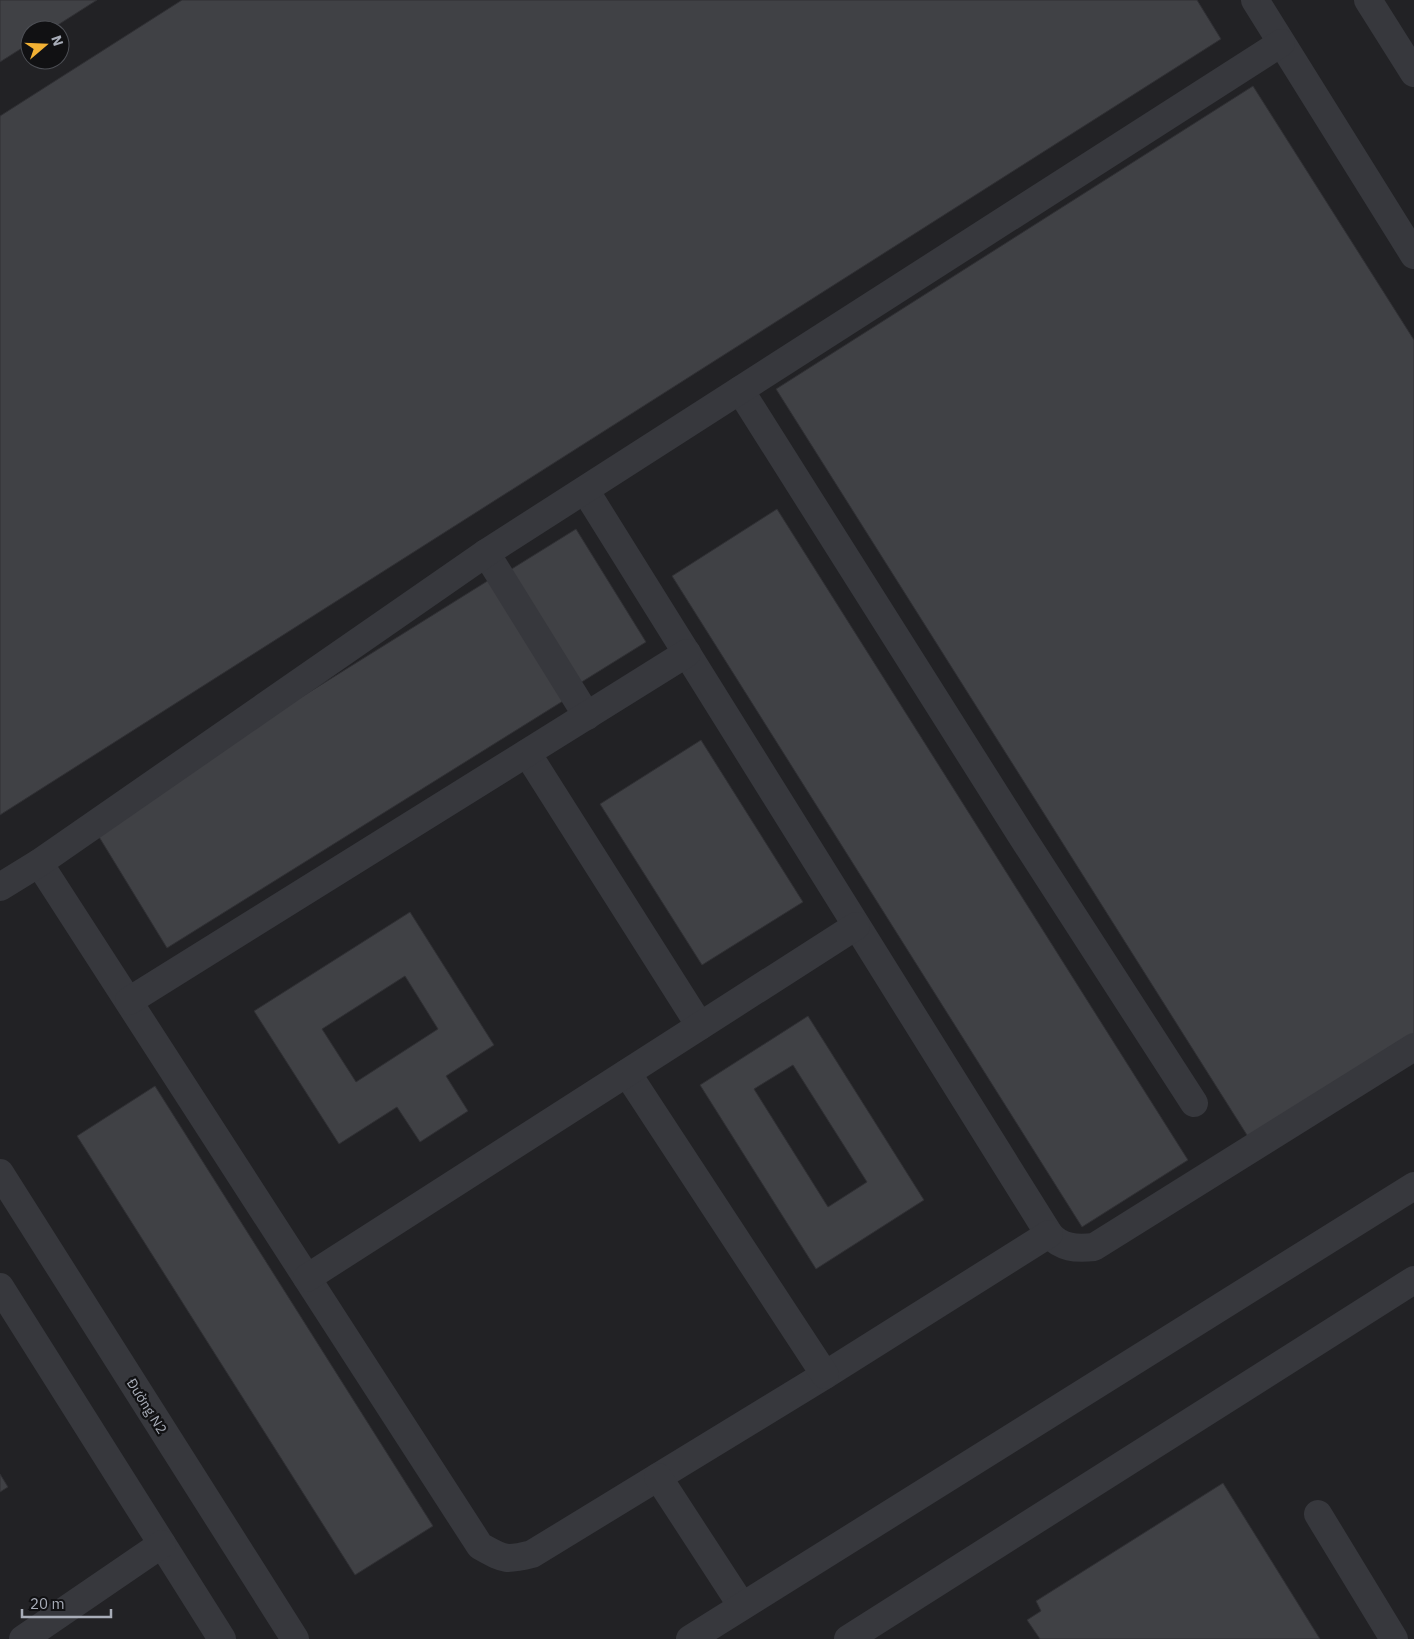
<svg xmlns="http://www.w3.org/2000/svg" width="1414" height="1639" viewBox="0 0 1414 1639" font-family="'IBM Plex Sans',sans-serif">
	<rect width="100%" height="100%" fill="#161618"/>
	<path fill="#222225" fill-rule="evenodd" d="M0 0H1414V1639H0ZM30 30H60V60H30Z"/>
	<g fill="#404145" stroke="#303034" fill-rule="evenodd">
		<path d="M0 0H97L50 30H30V43L0 62Z"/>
		<path d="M182 0H1197L1221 39 0 815V116Z"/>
		<path d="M1253 86 1414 340V1040L1252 1143 776 389Z"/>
		<path d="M777 509 1188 1160 1082 1227 672 576Z"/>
		<path d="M576 529 646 642 580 683 510 570Z"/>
		<path d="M489 580 563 701 167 948 93 827Z"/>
		<path d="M701 740 803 902 702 965 600 804Z"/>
		<path d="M410 912 494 1045 446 1076 468 1111 420 1142 397 1107 339 1144 254 1011ZM405 976 438 1029 356 1082 322 1029Z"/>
		<path d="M808 1016 924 1200 816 1269 700 1085ZM793 1065 867 1182 828 1207 754 1089Z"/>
		<path d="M155 1086 433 1526 355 1575 77 1136Z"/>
		<path d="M0 1474 8 1487 0 1492Z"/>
		<path d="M1223 1483 1320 1639H1040L1027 1620 1041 1611 1036 1601Z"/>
	</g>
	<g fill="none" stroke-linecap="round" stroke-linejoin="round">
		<g stroke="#37383d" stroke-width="28">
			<path d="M1255 0 1414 255"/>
			<path d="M1368 0 1414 73"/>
			<path d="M740 390 1021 835 1194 1103"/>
			<path d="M585 490 1049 1234C1061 1248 1076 1249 1094 1247L1414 1047"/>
			<path d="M486 553 587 716"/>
			<path d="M527 753 700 1026"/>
			<path d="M39 863 480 1546C504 1559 504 1561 532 1554L825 1375 1049 1234"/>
			<path d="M0 887 39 863 486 553 1281 43"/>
			<path d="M129 1001 687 653"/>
			<path d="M627 1073 825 1375"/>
			<path d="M0 1173 295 1639"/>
			<path d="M307 1278 856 926"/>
			<path d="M0 1287 222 1639"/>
			<path d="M658 1477 742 1606"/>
			<path d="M1318 1514 1394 1639"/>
			<path d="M23 1639 162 1544"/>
			<path d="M690 1639 1414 1186"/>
			<path d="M848 1639 1414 1280"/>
		</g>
	</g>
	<g text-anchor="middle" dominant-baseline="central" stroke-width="4.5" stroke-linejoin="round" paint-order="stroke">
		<g font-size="14" fill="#a8adb8" stroke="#111113">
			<text transform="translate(147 1406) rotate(58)">Đường N2</text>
		</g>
	</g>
	<g transform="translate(45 45) rotate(71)"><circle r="24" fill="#111113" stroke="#4d4f55"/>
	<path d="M0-4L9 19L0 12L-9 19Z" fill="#f2b134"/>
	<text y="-8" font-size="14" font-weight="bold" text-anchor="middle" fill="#a8adb8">N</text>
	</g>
	<path d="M22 1609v8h89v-8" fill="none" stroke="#a8adb8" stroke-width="2.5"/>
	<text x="30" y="1609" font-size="15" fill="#a8adb8" stroke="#111113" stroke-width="4" paint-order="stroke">20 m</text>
</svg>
